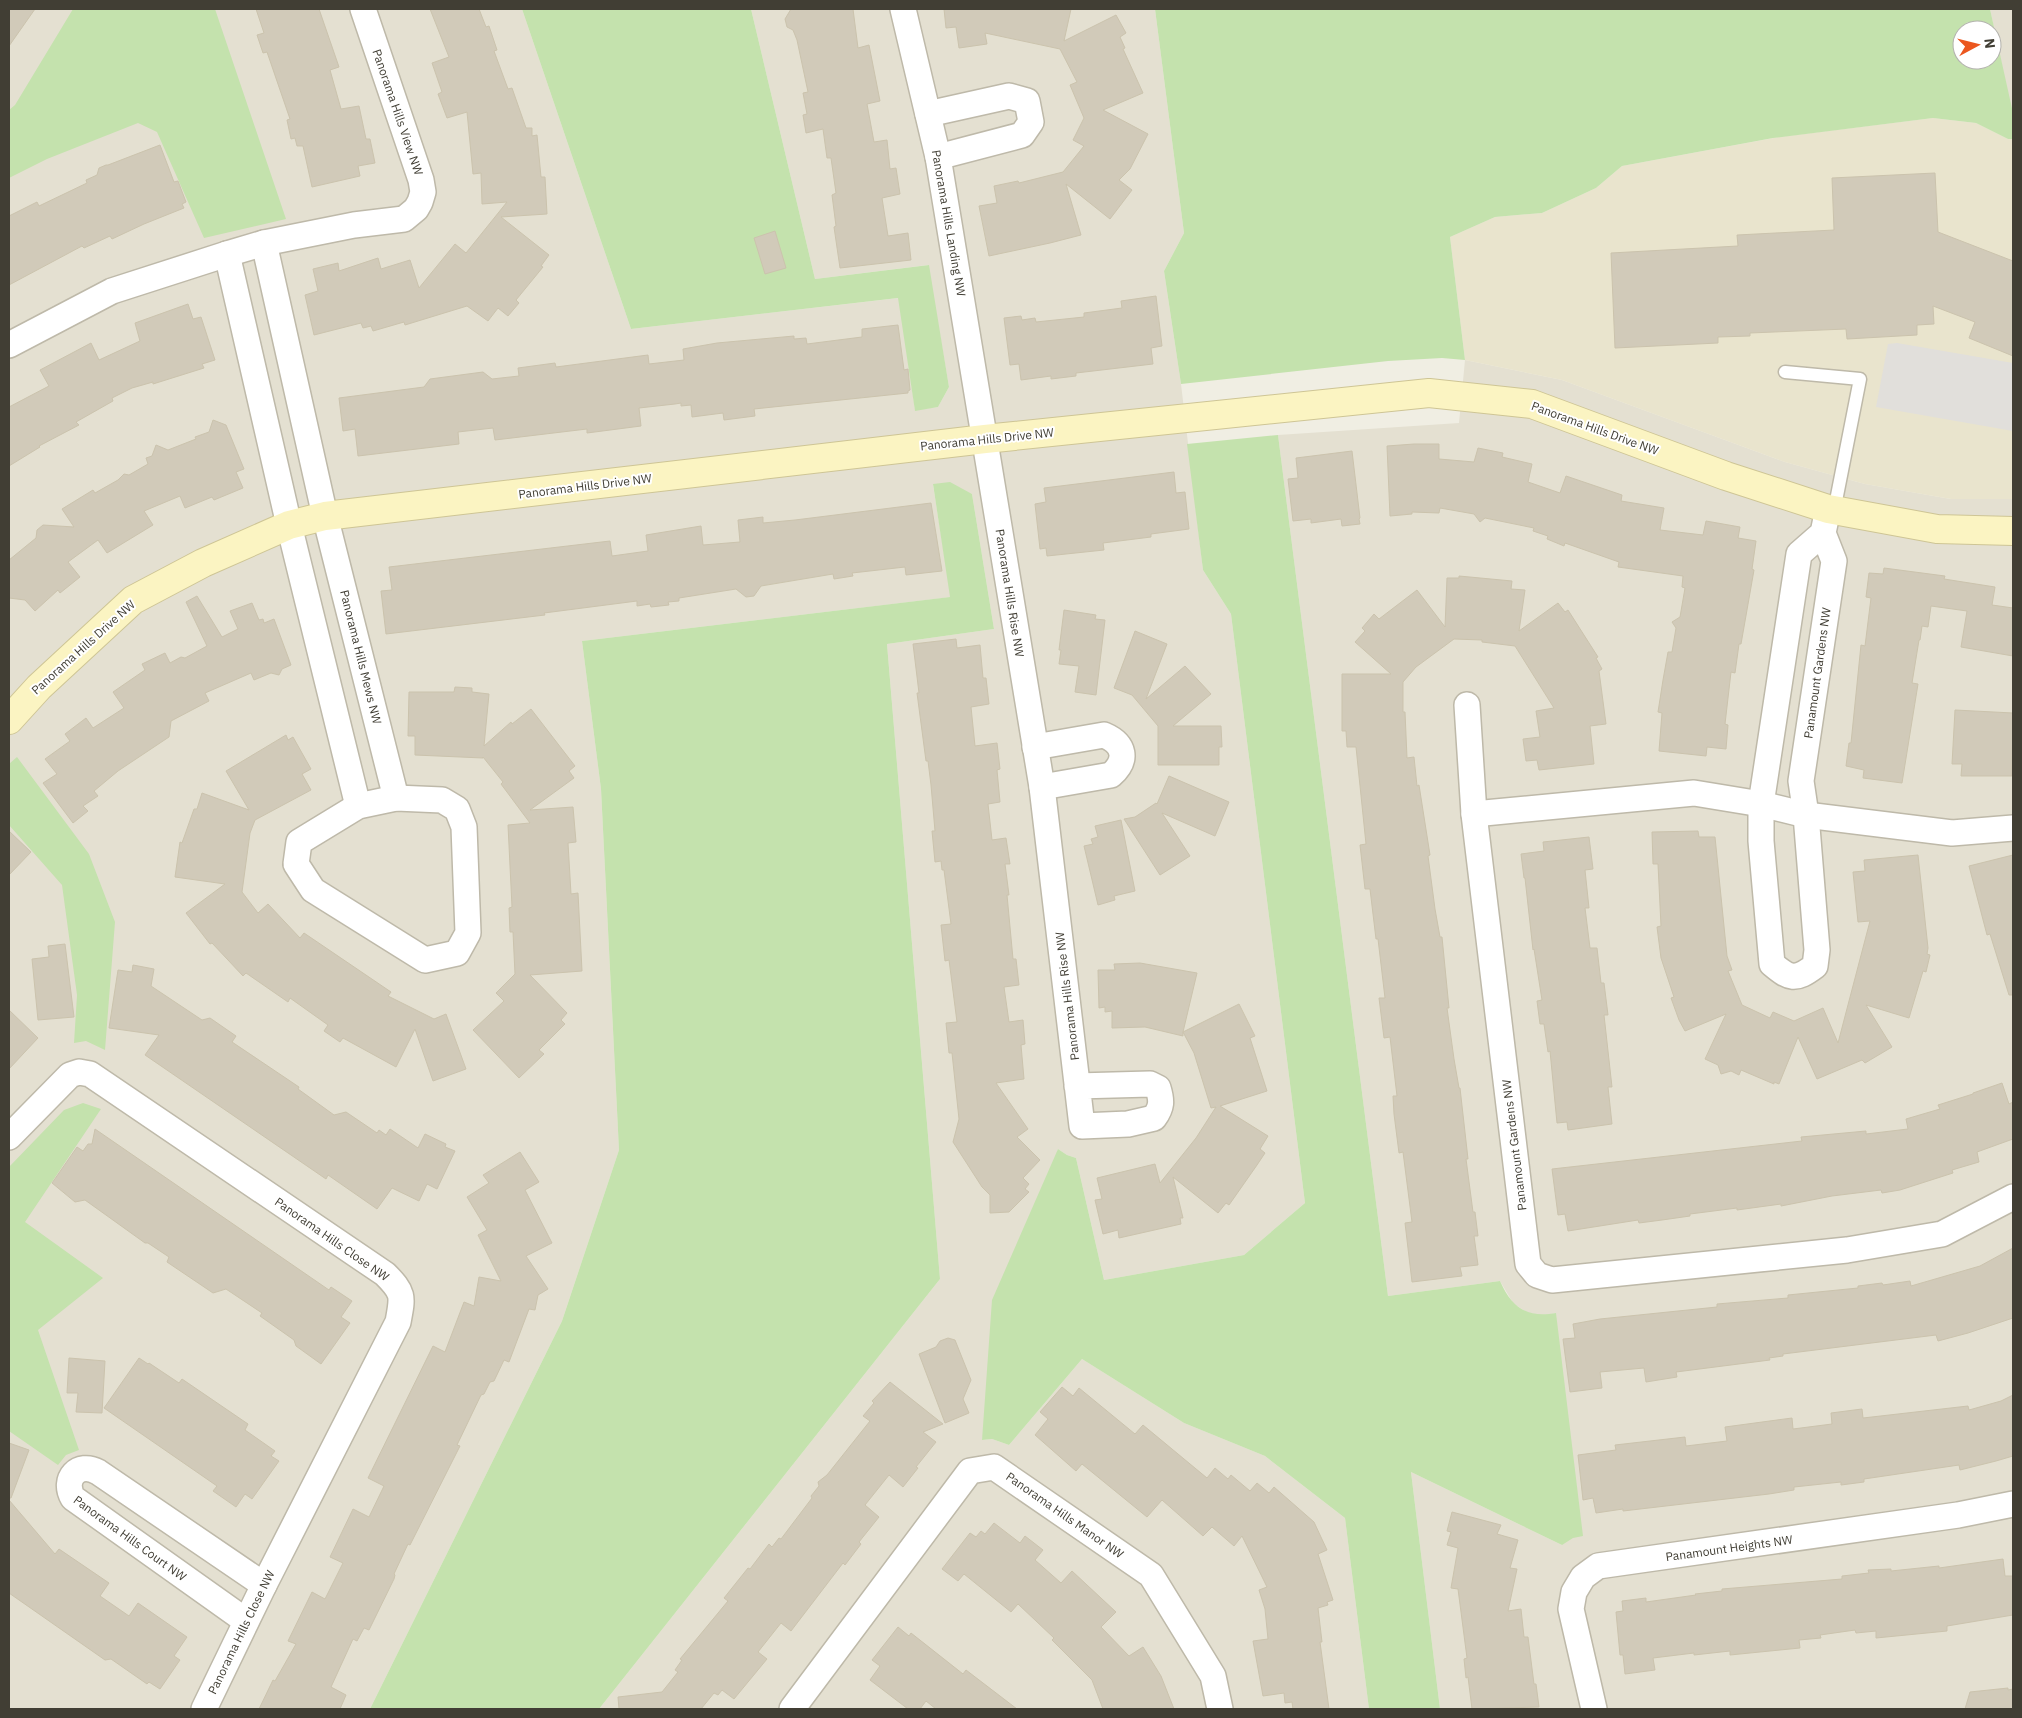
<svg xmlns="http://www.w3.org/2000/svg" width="2022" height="1718" viewBox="0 0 2022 1718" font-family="'IBM Plex Sans',sans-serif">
	<rect width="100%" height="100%" fill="#f0eee3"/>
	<g fill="#e4e0d1">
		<path d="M9 9H522L631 329 899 298 915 410 938 407 949 387 928 265 815 279 751 9H1155L1184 233 1164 271 1181 384 1203 570 1231 614 1305 1203 1244 1255 1104 1280 1076 1158 1067 1155 1058 1149 982 1440 992 1439 1009 1445 1082 1359 1184 1423 1265 1456 1345 1518 1369 1709H599L940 1279 887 644 994 629 972 494 933 485 951 597 582 641 601 789 619 1150 562 1321 370 1709H9Z"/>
		<path d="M1990 9H2013V113H2012Z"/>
		<path d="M1465 360 1562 380 1785 462 1865 484 1951 499H2013V1709H1440L1411 1472 1562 1545 1556 1313 1542 1316 1526 1312 1513 1303 1500 1281 1388 1296 1278 435 1459 423Z"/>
	</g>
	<path fill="#e9e4cd" d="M1933 118 1976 123 2008 139H2013V499H1951L1865 484 1785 462 1562 380 1465 360 1450 237 1495 217 1542 213 1596 188 1622 166 1779 137Z"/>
	<g fill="#c4e2ad" fill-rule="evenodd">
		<path d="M73 9H215L286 219 204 238 157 132 138 123 47 159 9 178V110L15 105Z"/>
		<path d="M522 9H751L815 279 929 265 949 387 938 407 915 411 898 298 631 329Z"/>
		<path d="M1155 9H1990L2013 113V139H2008L1976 123 1933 118 1773 138 1622 166 1596 188 1542 213 1495 217 1450 237 1465 360 1442 358 1388 361 1181 384 1164 271 1184 233ZM1962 30H1992V60H1962Z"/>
		<path d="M1278 435 1388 1296 1500 1281C1512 1308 1527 1318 1556 1313L1583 1536 1573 1538 1562 1545 1411 1472 1440 1709H1369L1345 1518 1265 1456 1184 1423 1082 1359 1009 1445 992 1439 982 1440 992 1300 1058 1149 1067 1155 1076 1158 1104 1280 1244 1255 1305 1203 1231 614 1203 570 1187 444Z"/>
		<path d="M950 482 972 494 994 629 887 644 940 1279 599 1709H370L562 1321 619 1150 601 789 582 641 950 597 933 484Z"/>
		<path d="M17 757 89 854 115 922 105 1050 86 1041 74 1043 77 995 62 885 9 825V764Z"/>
		<path d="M83 1103 101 1109 25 1222 103 1278 38 1330 79 1450 66 1455 58 1465 9 1431V1167L64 1110Z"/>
	</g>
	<path fill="#e1dfdb" d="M1897 343 2013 363V431L1876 407 1888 344Z"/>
	<g fill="#d1cab9" stroke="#cbc3ad">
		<path d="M9 9H35L9 46Z"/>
		<path d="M256 9H319L339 67 330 70 341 109 359 106 366 139H370L375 163 358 166 360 176 312 187 303 146H297L295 138 291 139 287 120 290 119 267 52 263 53 257 35 264 33Z"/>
		<path d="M430 9H479L486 27 489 26 497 50 494 51 508 89 512 88 526 128H532V136L537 135 541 177H545L547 214 501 217 549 255 541 266 543 267 516 300 519 303 508 316 498 308 488 321 467 306 405 325 404 322 373 331 371 326 363 328 361 323 314 335 305 295 318 291 313 269 338 263 339 271 378 258 381 269 410 260 419 288 455 244 466 253 507 202 482 204 481 173 473 174 467 112 447 118 438 94 442 92 432 63 449 57Z"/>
		<path d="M791 9H853L858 48 869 45 880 101 867 104 874 142 887 140 890 169 896 168 900 194 882 198 888 236 908 233 911 260 840 268 834 227 836 226 832 195 836 193 831 158H827L823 129 806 133 803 115 807 114 803 93 808 92 797 40 793 30 787 27 785 19Z"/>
		<path d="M944 9H1071L1064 41 1116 15 1126 33 1120 37 1125 48 1123 49 1143 93 1103 110 1148 134 1130 169 1119 180 1132 190 1110 219 1066 184 1081 235 1050 243 989 256 979 206 997 203 994 186 1018 181 1019 183 1063 172 1084 146 1073 140 1084 118 1070 85 1077 82 1060 49 985 33 987 44 959 48 956 27 946 28Z"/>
		<path d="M160 145 174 182 178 181 186 202 182 204 184 208 144 224 112 239 110 236 84 248 82 246 9 285V216L37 202 39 206 87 183 86 180 97 175 99 168 106 165H108Z"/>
		<path d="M1935 173 1938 232 2013 261V356L1969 338 1975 322 1933 306 1934 324 1917 325V335L1847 339 1846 329 1750 333V336L1718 337V343L1615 348 1611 253 1738 246 1737 235 1834 230 1832 178Z"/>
		<path d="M775 231 786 268 765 274 754 238Z"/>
		<path d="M1156 296 1162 346 1151 348 1153 364 1076 373V376L1051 379V376L1021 380 1019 364 1010 365 1004 318 1021 316 1022 320 1035 318 1036 322 1084 317V313L1122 308 1121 301Z"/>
		<path d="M188 304 193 319 201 317 215 360 202 364 204 368 153 384V382L132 388 112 398 113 401 76 422 79 425 39 446 40 447 9 466V407L49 386 40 370 91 343 99 360 140 341 135 323Z"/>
		<path d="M898 325 904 370 908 369 910 390 908 391V393L754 409 755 416 724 420 723 413 692 417 691 405 681 406V403L675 404 639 408 641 426 587 433V429L495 440 493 428 458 432 459 444 358 456 355 429 343 431 339 398 424 387 430 379 483 372 492 379 519 376 518 368 555 363 556 367 648 355 649 364 684 360 683 349 717 343 794 336V339L806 338 807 344 862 337V329Z"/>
		<path d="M213 420 226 425 244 469 236 472 243 488 214 500 212 497 185 508 180 496 144 511 153 525 107 553 98 540 68 562 80 577 60 593 58 590 35 611 25 600 9 598V560L36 538 37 530 43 525 74 527 62 509 93 490 95 493 118 480 124 474 129 475 148 464 146 458 152 456 156 445 168 450 196 439 195 437 209 432Z"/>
		<path d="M1414 444H1439V459L1474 462 1478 448 1503 453 1502 457 1532 464 1528 482 1560 493 1566 476 1622 495 1621 501 1664 508 1660 530 1703 535 1706 521 1740 527 1738 538 1756 541 1752 569 1754 570 1741 644H1739L1735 673 1731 672 1725 724 1728 725 1726 749 1707 747 1706 756 1659 751 1662 713 1658 712 1663 680 1668 652H1672L1676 628 1672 622 1680 617 1685 588 1682 587 1683 576 1618 567 1619 562 1565 543 1564 546 1547 539 1548 536 1533 531 1534 528 1485 518 1480 522 1474 514 1440 508 1439 513 1412 512V514L1390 516 1387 446Z"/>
		<path d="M1352 451 1360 518 1359 519 1360 524 1342 526 1341 519 1311 523V519L1293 521 1288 479 1298 478 1296 458Z"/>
		<path d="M1174 472 1176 493 1185 492 1189 529 1151 534V537L1103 543 1104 550 1047 556 1046 548 1040 549 1035 504 1046 502 1044 488Z"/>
		<path d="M931 503 942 571 906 575 905 567 852 573 853 576 834 579 833 574 761 586 754 596 746 597 736 589 679 598V601L668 602 669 605 651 607 650 604 637 606V601L544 613 545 615 386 634 381 591 392 590 389 567 610 541 612 556 648 551 646 535 701 526 703 545 740 542 738 520 763 517V523L795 520Z"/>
		<path d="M1884 568 1945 576 1944 579 1995 587 1992 605 2013 608V656L1961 647 1967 611 1931 606 1928 627 1922 626 1920 640H1919L1912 683 1918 684 1902 783 1863 778 1864 770 1846 766 1849 743H1851L1861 645 1865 646 1871 598 1866 597 1869 573 1883 574Z"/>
		<path d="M1459 576 1512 581 1511 589 1525 590 1519 631 1558 603 1565 612 1568 610 1598 657 1596 658 1602 669 1599 671 1606 724 1590 726 1594 764 1539 770 1537 760 1526 761 1523 739 1540 737 1536 711 1554 708 1515 646 1482 642V640L1454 639 1416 667 1403 682V712H1405L1407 758 1414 757 1417 786 1419 785 1430 855 1428 856 1435 909 1440 937H1442L1449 1008H1447L1454 1059 1459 1088H1460L1468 1159H1466L1473 1212H1475L1478 1236H1474L1478 1265 1460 1267 1462 1276 1412 1282 1405 1223 1412 1222 1403 1152 1399 1153 1394 1114 1393 1096H1397L1390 1037 1384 1038 1379 998H1385L1378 939H1376L1370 889H1365L1360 845 1366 844 1356 747H1347L1346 731H1342V674H1391L1355 642 1365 631 1362 628 1374 614 1379 619 1417 590 1445 627 1447 578H1459Z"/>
		<path d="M197 596 222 637 238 629 230 611 252 603 259 620 263 619 264 623 274 619 291 665 282 669 279 675 271 673 254 680 251 673 205 693 209 701 171 721 169 737 118 771 94 791 98 796 83 806 88 811 73 823 43 783 57 774 45 759 70 741 65 734 86 718 93 728 124 708 113 692 145 670 142 664 165 653 170 663 181 657 185 658 207 646 186 602Z"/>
		<path d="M1064 610 1096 615 1095 619 1105 620 1096 695 1075 692 1079 666 1059 664 1061 650H1059Z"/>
		<path d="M1135 631 1167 644 1146 699 1185 666 1211 694 1173 726H1221L1222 747H1219V765H1158V726L1132 695 1114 688Z"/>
		<path d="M956 639 957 648 980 645 983 678H986L989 704 971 707 975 746 997 743 1000 769 997 770 1000 802 988 804 992 840 1006 838 1010 864H1005L1009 895H1007L1013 959H1016L1019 985 1004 987 1009 1022 1023 1020 1025 1044 1021 1045 1024 1079 996 1083 1028 1129 1017 1137 1040 1160 1023 1178 1029 1184 1025 1189 1029 1192 1009 1212 990 1213V1195L982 1187 953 1142 959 1119 952 1053H949L946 1023 957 1022 949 960 945 961 941 925 951 924 944 870H942L941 861 935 862 932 831H935L931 785 928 761H926L917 693H919L913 644Z"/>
		<path d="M455 687 472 688V692L489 694 484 746 511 722 512 724 531 709 575 766 569 771 574 778 530 810 573 807 576 842 568 843 571 894 578 893 582 971 530 975 567 1013 561 1020 565 1024 539 1050 544 1054 519 1078 473 1030 504 1001 496 993 515 974 513 932H510L509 908 512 907 508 825 530 823 501 784 503 782 483 757V758L415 755V736H408L409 692H454Z"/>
		<path d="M1955 710 2013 713 2012 776H1961L1962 764H1952Z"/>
		<path d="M286 735 288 740 293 737 311 769 302 774 311 790 255 820 250 833 242 892 258 913 268 904 300 938 304 933 391 992 388 996 434 1019 446 1014 466 1069 433 1081 415 1029 396 1067 343 1038 340 1042 324 1031 328 1025 290 998 288 1002 246 973 243 976 212 943 210 944 186 913 225 884 175 877 180 842 182 843 194 809H197L202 793 249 810 226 771Z"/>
		<path d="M1169 776 1229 802 1215 836 1162 813 1190 856 1160 875 1124 819 1135 817 1156 803 1157 804Z"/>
		<path d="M1121 820 1135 891 1114 896 1115 900 1098 905 1084 846 1093 844 1091 839 1098 837 1095 826Z"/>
		<path d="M9 831 31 852 9 875Z"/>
		<path d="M1698 831 1699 837H1715L1727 956 1732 970 1728 971 1742 1005 1770 1018 1773 1012 1794 1021 1823 1008 1838 1043 1870 921 1858 922 1853 872 1865 871 1864 860 1918 855 1928 948 1927 954 1930 955 1926 972 1923 971 1909 1018 1866 1005 1892 1047 1865 1063 1862 1060 1817 1079 1798 1037 1779 1084 1774 1082V1084L1741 1070 1739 1075 1731 1071 1721 1074 1718 1065 1705 1059 1726 1014 1685 1031 1679 1020 1671 998 1674 997 1661 958 1657 927 1661 926 1658 864H1653L1652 832Z"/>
		<path d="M1589 837 1593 869 1585 870 1589 908H1585L1590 948H1597L1601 983H1604L1608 1015H1604L1612 1087H1608L1612 1124 1568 1130 1567 1122 1557 1123 1550 1051 1548 1052 1544 1024H1540L1537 1001 1542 1000 1534 949 1533 950 1525 878H1524L1521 854 1544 851 1543 842Z"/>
		<path d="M2013 855V995H2009L1990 934 1987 935 1969 866Z"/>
		<path d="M65 944 74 1017 38 1020 32 959 49 957 48 946Z"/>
		<path d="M1140 963 1197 973 1183 1032 1239 1004 1255 1036 1250 1038 1267 1091 1220 1106 1268 1136 1260 1149 1265 1153 1257 1165 1229 1205 1226 1203 1218 1213 1173 1177 1183 1218H1180L1181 1224 1119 1238 1118 1230 1103 1234 1095 1200 1102 1199 1097 1178 1155 1164 1160 1183 1196 1138 1216 1107 1211 1108 1194 1053 1183 1032V1036L1145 1027 1112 1028V1011L1105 1012V1007L1099 1008 1098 970H1115L1114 964Z"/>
		<path d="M133 965 154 969 151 986 202 1020 210 1018 236 1036 232 1042 299 1087 298 1089 334 1115 346 1112 377 1133 379 1130 386 1135 390 1129 418 1148 425 1134 446 1144 445 1147 455 1151 437 1189 427 1184 419 1201 392 1188 377 1209 328 1175 326 1179 145 1055 159 1035 109 1028 118 970 132 972Z"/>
		<path d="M9 1010 38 1038 9 1069Z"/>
		<path d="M2002 1083 2009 1104 2013 1102V1139L1977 1152 1979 1162 1952 1170 1953 1173 1900 1190 1882 1193 1881 1190 1832 1196 1781 1206V1204L1737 1210V1208L1690 1214V1216L1662 1220 1639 1223 1638 1220 1568 1231 1565 1214 1558 1215 1552 1169 1802 1141 1801 1137 1866 1131V1134L1908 1129 1906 1119 1940 1109 1938 1105 1973 1094V1093Z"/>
		<path d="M95 1129 329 1290 331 1287 352 1301 341 1317 350 1323 321 1364 296 1346 294 1340 260 1316 262 1313 226 1289 213 1293 167 1262 169 1257 148 1243H145L85 1200 75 1202 52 1183 77 1147 83 1151 88 1144H92Z"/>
		<path d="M520 1152 539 1182 525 1190 552 1243 526 1256 548 1289 538 1295 535 1310 529 1309 509 1362 504 1360 494 1381 490 1382 484 1394 481 1395 457 1445 460 1446 410 1545 408 1544 394 1574 395 1575 394 1579 369 1630 364 1628 357 1641 353 1639 331 1687 346 1695 340 1709H259L273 1680 275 1681 296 1644 288 1641 312 1592 325 1599 343 1563 330 1557 353 1509 369 1517 384 1486 368 1478 433 1346 445 1352 464 1302 474 1306 479 1277 501 1281 478 1235 487 1230 467 1197 489 1183 483 1175Z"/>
		<path d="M2013 1248V1318L1968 1333 1938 1341 1936 1335 1783 1354V1356L1769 1358 1770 1360 1676 1372 1677 1377 1646 1382 1644 1368 1600 1372 1602 1388 1570 1392 1563 1339 1575 1338 1573 1324 1600 1319 1717 1307V1304L1788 1298V1295L1858 1288V1286L1882 1283 1883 1285 1910 1281 1911 1286 1980 1266Z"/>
		<path d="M948 1338 955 1340 971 1380 963 1399 969 1413 945 1423 919 1354 936 1347 940 1341Z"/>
		<path d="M69 1358 105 1361 102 1413 76 1412 78 1393H67Z"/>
		<path d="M139 1358 148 1364 149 1363 179 1383 182 1379 248 1424 245 1430 275 1451 271 1456 279 1461 252 1499 245 1494 236 1507 213 1491 217 1486 104 1408Z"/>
		<path d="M890 1382 943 1424 923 1432 936 1442 916 1467 918 1468 903 1487 889 1475 865 1505 879 1517 859 1542 861 1544 845 1565 843 1563 791 1631 781 1623 758 1652 767 1659 734 1699 722 1690 718 1695 714 1693 701 1709H619L618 1697 662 1692 678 1672 675 1670 682 1660 680 1659 728 1601 724 1598 748 1568 750 1569 769 1544 772 1547 779 1538 781 1539 812 1498 811 1496 819 1486 818 1482 827 1475 870 1421 863 1416 874 1403 872 1401Z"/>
		<path d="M1062 1387 1073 1396 1079 1388 1135 1434 1143 1425 1207 1478 1215 1468 1228 1479 1231 1475 1250 1491 1257 1483 1269 1493 1274 1487 1314 1522 1327 1550 1318 1554 1333 1600 1327 1602 1328 1605 1318 1608 1322 1642H1320L1329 1709H1293L1292 1702 1285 1703 1284 1693 1263 1696 1253 1641 1268 1639 1265 1609 1259 1590 1267 1587 1242 1536 1234 1546 1212 1527 1203 1536 1162 1500 1147 1517 1082 1464 1076 1471 1035 1435 1048 1419 1040 1412Z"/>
		<path d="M2013 1395V1456L1996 1461 1960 1470 1959 1465 1864 1479V1482L1841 1485V1482L1794 1487V1490L1769 1494 1623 1511V1509L1596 1513 1593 1498 1583 1500 1578 1455 1616 1450 1615 1445 1685 1437 1686 1446 1727 1441 1725 1427 1792 1418 1793 1429 1832 1424 1831 1413 1862 1409 1863 1418 1968 1406 1969 1410 2001 1401Z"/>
		<path d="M9 1443 29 1450 11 1498H9Z"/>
		<path d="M9 1500 55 1554 59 1549 109 1583 100 1596 129 1616 138 1603 187 1637 174 1656 180 1660 160 1689 149 1682 147 1684 111 1659 105 1660 9 1593Z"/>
		<path d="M1452 1512 1501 1525 1497 1534 1518 1540 1510 1568 1517 1569 1508 1611 1521 1609 1524 1637H1528L1534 1684H1536L1539 1707 1472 1709 1468 1677 1466 1678 1464 1659 1467 1658 1458 1589 1451 1588 1458 1548 1447 1545 1451 1532 1447 1531Z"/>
		<path d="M994 1523 1020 1543 1025 1536 1043 1550 1035 1560 1061 1583 1072 1571 1116 1612 1101 1627 1129 1656 1143 1647 1161 1676 1174 1709H1103L1092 1680 1052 1640 1054 1638 1018 1604 1011 1612 964 1574 958 1581 942 1569 970 1533 976 1537 981 1531 985 1534Z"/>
		<path d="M2003 1559 2005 1576H2013V1615L1947 1626V1631L1876 1638V1631L1856 1633 1855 1630 1820 1635 1821 1638 1799 1640 1800 1648 1730 1655V1651L1694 1655V1653L1653 1658 1655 1670 1625 1674 1623 1655H1620L1616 1612 1623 1611 1622 1601 1646 1598V1602L1696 1595 1695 1594 1722 1591V1589L1842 1579V1576L1869 1573 1868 1570 1891 1569V1571L1939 1566V1568Z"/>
		<path d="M898 1627 909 1636 911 1633 963 1674 966 1670 1017 1709H936L926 1701 920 1709H908L870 1680 880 1666 872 1660Z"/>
		<path d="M2008 1688V1690L2013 1689V1709H1965L1970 1692Z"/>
	</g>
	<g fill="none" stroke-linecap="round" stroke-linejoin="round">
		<defs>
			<path id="lane" d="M1785 372 1860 379 1834 511"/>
			<g id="street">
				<path d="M903 9 938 157 1042 787 1082 1126 1128 1124 1154 1118C1162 1107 1162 1101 1158 1088L1150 1084 1077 1086"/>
				<path d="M928 114 1009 96 1027 101 1031 122 1022 135 938 157"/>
				<path d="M264 243 325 516 396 798"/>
				<path d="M227 254 289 525 358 806"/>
				<path d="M9 345 112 291 227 254 264 243 354 225 404 219 416 209 420 202 423 192 421 180 363 9"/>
				<path d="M1823 533 1799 554 1761 804V841L1772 964C1790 979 1795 981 1815 966L1817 950 1806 815 1801 781 1834 561 1823 533 1828 509"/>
				<path d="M1467 705 1474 814"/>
				<path d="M1035 747 1104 735C1125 744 1128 760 1111 775L1042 787"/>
				<path d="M396 798 442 800 457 809 464 827 468 933 457 953 425 960 313 890 296 864 299 842 358 806Z"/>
				<path d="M2013 828 1952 833 1806 815 1761 804 1694 793 1474 814 1528 1264 1537 1275 1552 1280 1847 1250 1942 1234 2013 1197"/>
				<path d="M9 1137 70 1075 79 1072 90 1074 385 1274C404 1293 403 1296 398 1322L264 1585 204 1709"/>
				<path d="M246 1621 73 1498C62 1479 78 1461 98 1472L264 1585"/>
				<path d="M792 1709 970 1471 994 1467 1151 1575 1213 1676 1220 1709"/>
				<path d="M1594 1709 1571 1609 1574 1592 1583 1577 1598 1566 1958 1515 2013 1504"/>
			</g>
			<path id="secondary" d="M9 720 39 687 133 600 203 563 289 525 325 516 985 439 1429 393 1532 404 1726 476 1828 509 1937 529 2013 531"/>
		</defs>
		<use href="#lane" stroke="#beb9a9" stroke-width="15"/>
		<use href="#street" stroke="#beb9a9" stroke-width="28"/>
		<use href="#secondary" stroke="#cec595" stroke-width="30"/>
		<use href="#lane" stroke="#fff" stroke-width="12"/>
		<use href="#street" stroke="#fff" stroke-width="25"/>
		<use href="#secondary" stroke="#fbf4c2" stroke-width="28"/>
	</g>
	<g text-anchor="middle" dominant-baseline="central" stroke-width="4" stroke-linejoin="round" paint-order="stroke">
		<g font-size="12" fill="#413e34" stroke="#fff">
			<text transform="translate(398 112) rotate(71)">Panorama Hills View NW</text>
			<text transform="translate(949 223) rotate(80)">Panorama Hills Landing NW</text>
			<text transform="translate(1595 428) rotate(20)">Panorama Hills Drive NW</text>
			<text transform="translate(987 439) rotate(-6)">Panorama Hills Drive NW</text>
			<text transform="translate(585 486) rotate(-7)">Panorama Hills Drive NW</text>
			<text transform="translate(1010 593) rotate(81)">Panorama Hills Rise NW</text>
			<text transform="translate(83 647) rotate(-42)">Panorama Hills Drive NW</text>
			<text transform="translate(361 657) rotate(76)">Panorama Hills Mews NW</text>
			<text transform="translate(1817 673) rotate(-82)">Panamount Gardens NW</text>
			<text transform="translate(1067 996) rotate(-97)">Panorama Hills Rise NW</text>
			<text transform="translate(1514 1145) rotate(-97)">Panamount Gardens NW</text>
			<text transform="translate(332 1239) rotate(35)">Panorama Hills Close NW</text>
			<text transform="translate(1065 1515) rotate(35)">Panorama Hills Manor NW</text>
			<text transform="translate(130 1538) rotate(36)">Panorama Hills Court NW</text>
			<text transform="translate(1729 1548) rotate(-8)">Panamount Heights NW</text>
			<text transform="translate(241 1632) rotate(-64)">Panorama Hills Close NW</text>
		</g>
	</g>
	<rect width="2022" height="1718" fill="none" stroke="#413e34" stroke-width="20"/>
	<g transform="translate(1977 45) rotate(83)"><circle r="24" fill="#ffffff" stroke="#b3b2ae"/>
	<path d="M0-4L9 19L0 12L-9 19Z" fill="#eb571f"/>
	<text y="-8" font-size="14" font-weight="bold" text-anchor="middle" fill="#413e34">N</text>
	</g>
</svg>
